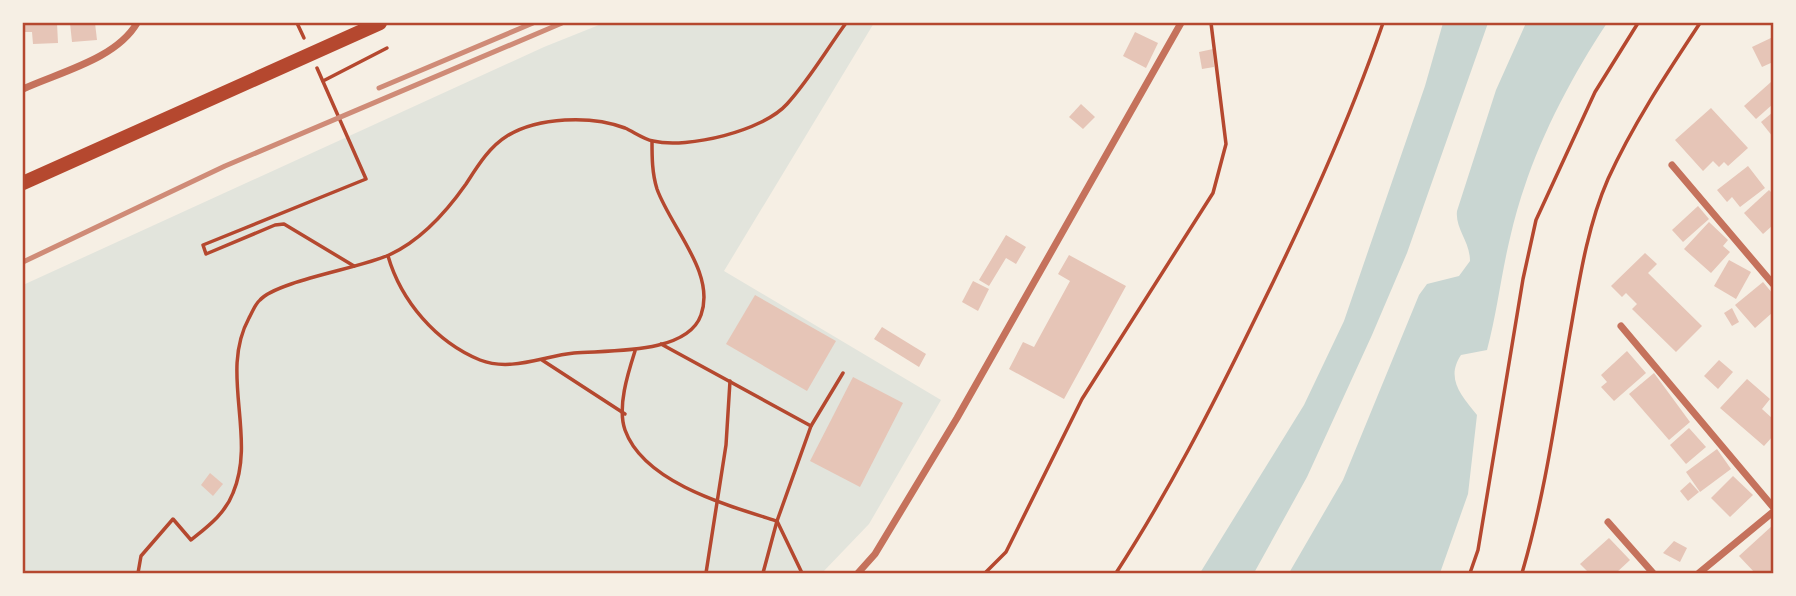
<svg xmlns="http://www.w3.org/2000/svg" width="1796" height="596" viewBox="0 0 1796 596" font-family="'Exo 2',sans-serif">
	<rect width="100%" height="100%" fill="#f6efe4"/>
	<path fill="#e2e4dc" d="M604 23H874L724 271 941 400 869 524 822 573H23V285L544 47Z"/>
	<g fill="#c9d6d2">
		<path d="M1443 23H1488L1407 253 1372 335 1307 477 1254 573H1200L1304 405 1344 321 1425 86Z"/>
		<path d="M1526 23H1607C1564 88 1527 162 1510 238 1501 275 1497 313 1487 350L1461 355C1445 379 1462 396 1477 415L1468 494 1440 573H1289L1343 480 1419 295 1427 284 1459 276 1470 261C1470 241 1455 229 1457 211L1496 90Z"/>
	</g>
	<g fill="#e6c5b7">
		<path d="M23 23H57L58 43 33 44 32 32H23Z"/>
		<path d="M70 23H95L97 40 72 42Z"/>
		<path d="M1135 32 1158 43 1146 68 1123 56Z"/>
		<path d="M1773 37V62L1762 67 1752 47Z"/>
		<path d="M1213 49 1214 67 1202 69 1199 52Z"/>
		<path d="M1771 82 1773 104 1756 119 1744 106Z"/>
		<path d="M1081 104 1095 117 1083 129 1069 117Z"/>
		<path d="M1711 108 1748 148 1728 166 1724 162 1719 167 1713 161 1703 171 1675 140Z"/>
		<path d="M1773 112V137L1761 122Z"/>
		<path d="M1748 166 1765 188 1740 207 1732 197 1727 202 1717 190Z"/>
		<path d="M1769 190 1773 194V225L1763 234 1744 213Z"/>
		<path d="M1698 206 1709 219 1683 242 1672 230Z"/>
		<path d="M1709 222 1728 240 1723 246 1730 252 1711 273 1684 249Z"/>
		<path d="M1006 235 1026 247 1016 264 1006 258 989 286 979 280Z"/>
		<path d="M1645 253 1657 264 1648 273 1702 326 1676 352 1632 309 1637 304 1626 293 1622 297 1611 286Z"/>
		<path d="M1069 255 1126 286 1064 399 1009 369 1023 342 1034 347 1070 281 1058 274Z"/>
		<path d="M1729 260 1751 272 1736 299 1714 286Z"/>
		<path d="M973 281 989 289 978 311 962 302Z"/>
		<path d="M1763 282 1773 294V312L1755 328 1735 305Z"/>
		<path d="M755 295 836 341 807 391 726 344Z"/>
		<path d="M1732 308 1739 322 1732 326 1724 313Z"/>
		<path d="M882 327 926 354 919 367 874 339Z"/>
		<path d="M1627 351 1646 373 1614 401 1601 387 1607 382 1601 375Z"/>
		<path d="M1719 360 1733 372 1718 389 1704 376Z"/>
		<path d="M1654 373 1690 422 1669 440 1629 394Z"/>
		<path d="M853 377 903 403 860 487 810 461Z"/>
		<path d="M1747 379 1770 399 1762 409 1773 419V436L1764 446 1720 408Z"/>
		<path d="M1689 428 1706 447 1686 464 1670 445Z"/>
		<path d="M1717 449 1731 469 1700 492 1686 472Z"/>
		<path d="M210 473 223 484 213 496 201 485Z"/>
		<path d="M1733 476 1753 495 1730 517 1711 498Z"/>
		<path d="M1690 482 1699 492 1688 501 1680 491Z"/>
		<path d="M1773 525V573H1755L1739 556Z"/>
		<path d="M1609 538 1630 560 1616 573H1589L1580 564Z"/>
		<path d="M1674 541 1687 548 1680 562 1663 553Z"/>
	</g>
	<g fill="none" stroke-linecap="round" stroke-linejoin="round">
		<g stroke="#b5482f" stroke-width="3.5">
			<path d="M297 23 304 38"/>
			<path d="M317 68 366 179 203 245 206 254 275 225 284 224 354 266"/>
			<path d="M323 81 387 48"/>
			<path d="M388 256C401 301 436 342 480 360 511 372 543 356 574 353 607 350 687 355 701 315 716 273 671 228 657 189 652 173 652 157 652 141"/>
			<path d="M661 344 811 426"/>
			<path d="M635 351C628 373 617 407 625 430 644 483 729 506 777 521L802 573"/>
			<path d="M542 360 625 414"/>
			<path d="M138 573 141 556 173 519 191 540C207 527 225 514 233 493 257 436 219 373 249 318 252 313 255 304 260 300 277 281 361 268 389 255 420 241 447 211 466 184 477 167 489 147 507 136 538 117 591 115 625 128 634 132 643 139 653 141 688 149 763 131 787 104 809 80 827 49 846 23"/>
			<path d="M706 573 726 445 730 381"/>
			<path d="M763 573 777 521 811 426 843 373"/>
			<path d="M985 573 1006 552 1082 399 1213 193 1226 144 1211 23"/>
			<path d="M1116 573C1168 493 1212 407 1254 321 1302 224 1348 125 1383 23"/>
			<path d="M1470 573 1478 550 1523 279 1536 220 1595 92 1638 23"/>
			<path d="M1522 573C1545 495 1556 414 1570 333 1579 282 1587 227 1608 179 1633 124 1667 73 1700 23"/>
		</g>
		<g stroke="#c5725c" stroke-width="7">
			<path d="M23 89C60 72 116 59 137 23"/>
			<path d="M1672 165 1773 284"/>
			<path d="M1621 326 1773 507"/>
			<path d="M1608 522 1653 573"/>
			<path d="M858 573 875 554 957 418 1181 23"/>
			<path d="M1699 573 1773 512"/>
		</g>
		<path stroke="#b5482f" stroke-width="14" d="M23 183 380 23"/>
		<g stroke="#cf8b77" stroke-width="5">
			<path d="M379 88 533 23"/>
			<path d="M23 262 225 166 562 23"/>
		</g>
	</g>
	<rect width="1796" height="596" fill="none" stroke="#f6efe4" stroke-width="49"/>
	<rect x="24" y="24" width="1748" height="548" fill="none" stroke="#b5482f" stroke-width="2.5"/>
</svg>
